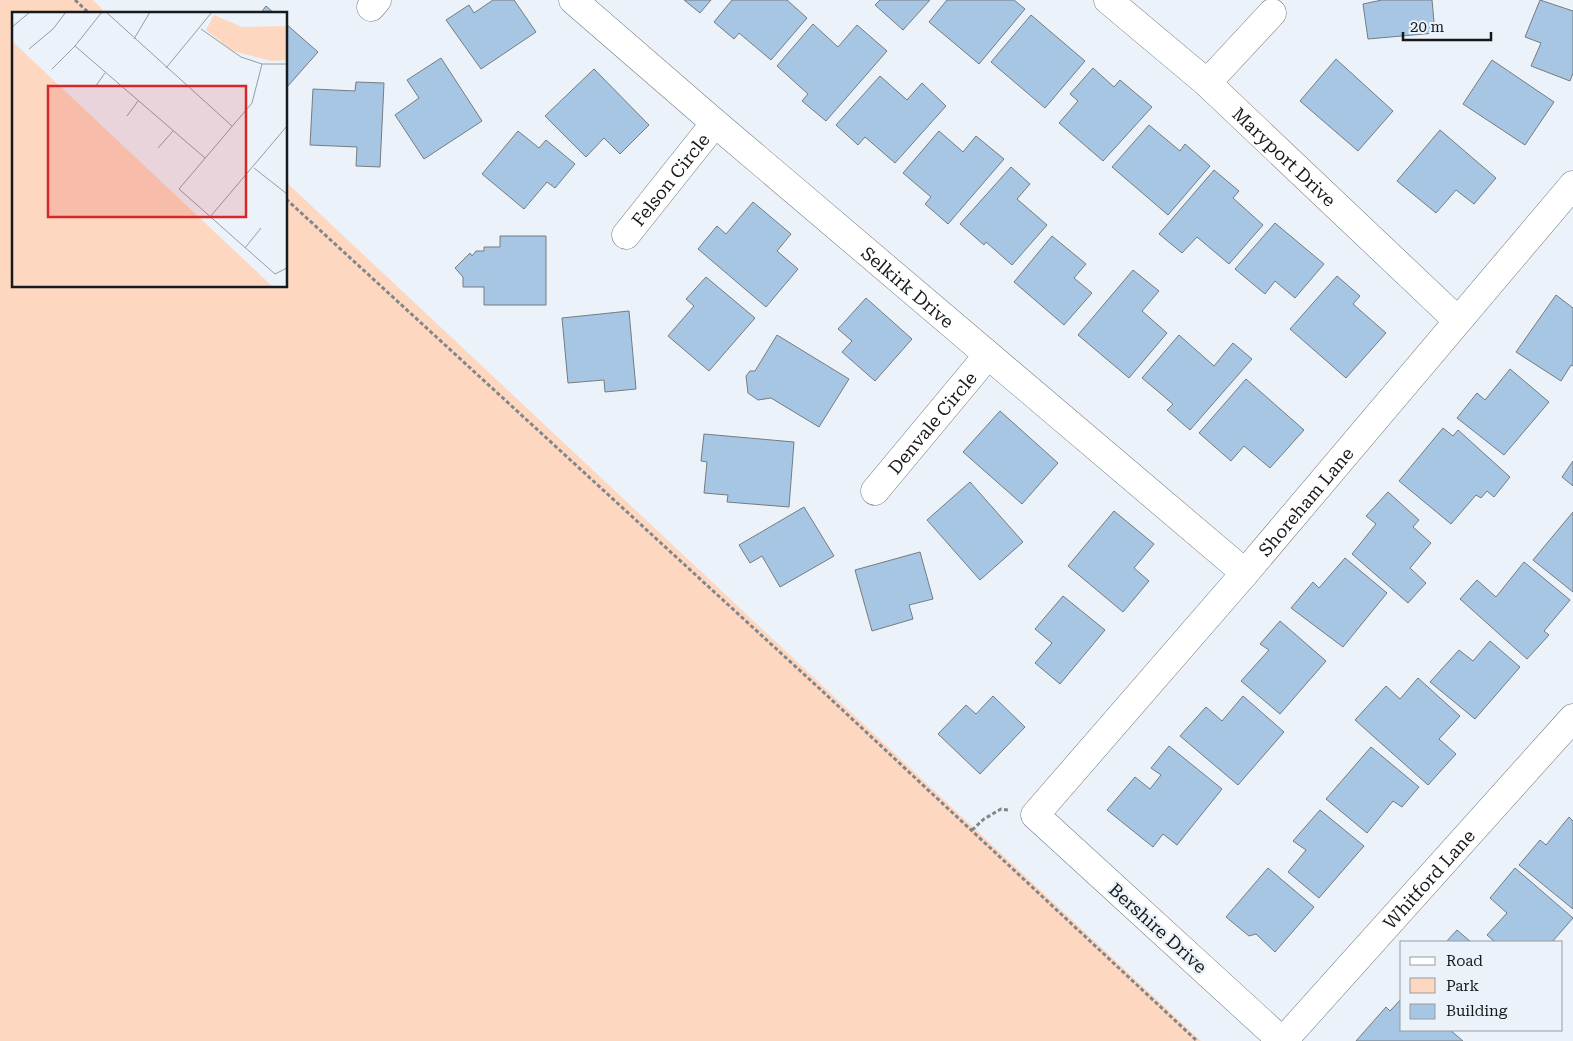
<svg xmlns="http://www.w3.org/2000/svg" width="1573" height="1041" viewBox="0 0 1573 1041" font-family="'Roboto Serif',serif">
	<rect width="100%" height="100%" fill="#ebf2f9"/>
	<path fill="#fed7c1" d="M0 0H93L107 14H14V286H286V182L1201 1041H0Z"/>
	<g fill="#a6c6e4" stroke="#757c82">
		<path d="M493 0H514L536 32 481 69 446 20 469 5 474 13Z"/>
		<path d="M684 0H711L700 13Z"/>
		<path d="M732 0H787L807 18 771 60 739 33 734 39 714 22Z"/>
		<path d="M880 0H930L903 30 875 5Z"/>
		<path d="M947 0H1014L1025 9 979 64 929 22Z"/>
		<path d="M1382 0H1432L1435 33 1368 39 1363 4Z"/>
		<path d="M1540 0 1573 11V73L1570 81 1531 66 1541 43 1525 37Z"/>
		<path d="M266 6 275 14H260Z"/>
		<path d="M1031 15 1085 61 1045 108 991 62Z"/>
		<path d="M286 24 318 52 287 87 286 86Z"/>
		<path d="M813 24 838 47 857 25 887 51 826 121 802 101 808 94 777 66Z"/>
		<path d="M441 58 482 121 424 159 395 115 419 98 407 80Z"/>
		<path d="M1336 59 1393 111 1358 151 1300 101Z"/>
		<path d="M1492 60 1554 102 1525 145 1463 104Z"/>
		<path d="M1093 68 1114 87 1120 80 1152 107 1103 161 1059 123 1078 101 1070 94Z"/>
		<path d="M594 69 649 125 620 154 604 138 586 157 545 116Z"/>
		<path d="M880 76 907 100 922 83 946 106 895 163 865 137 858 145 836 125Z"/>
		<path d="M356 82 384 83 380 167 356 166 357 147 310 145 313 89 355 91Z"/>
		<path d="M1149 125 1180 151 1185 144 1210 166 1168 215 1112 167Z"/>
		<path d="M1440 130 1496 178 1474 204 1456 190 1436 213 1397 181Z"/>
		<path d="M518 131 539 148 546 140 575 164 555 188 547 182 524 209 482 174Z"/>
		<path d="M939 131 963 152 976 136 1004 159 948 224 925 204 931 197 903 173Z"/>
		<path d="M1011 167 1030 184 1017 199 1047 225 1012 265 986 242 984 245 960 224Z"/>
		<path d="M1214 170 1239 191 1233 198 1263 225 1229 264 1197 237 1182 253 1159 234Z"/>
		<path d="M753 202 791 234 777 251 798 269 766 307 698 249 717 226 726 234Z"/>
		<path d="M1275 223 1324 264 1295 298 1275 281 1265 294 1235 269Z"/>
		<path d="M500 236H546V305H484V287H463V277L455 268 470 253 472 256 476 251H484V247H500Z"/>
		<path d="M1052 236 1086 264 1074 278 1092 293 1064 325 1014 282Z"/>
		<path d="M1133 270 1159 291 1142 311 1167 333 1129 378 1078 335Z"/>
		<path d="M1337 276 1360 296 1353 304 1386 333 1346 378 1290 329Z"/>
		<path d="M706 277 755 318 709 371 668 336 694 306 686 299Z"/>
		<path d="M1556 295 1573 308V366L1571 365 1561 381 1516 352Z"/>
		<path d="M866 298 912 339 875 381 842 352 852 341 838 329Z"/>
		<path d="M629 311 636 389 605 392 604 380 568 383 562 318Z"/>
		<path d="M777 335 849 379 819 427 771 398 758 400 748 393 746 376 750 371H755Z"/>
		<path d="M1179 335 1214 366 1233 343 1252 359 1190 430 1167 410 1173 404 1142 378Z"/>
		<path d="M1510 369 1549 402 1504 455 1457 418 1477 393 1485 400Z"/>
		<path d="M1246 379 1304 430 1270 468 1244 446 1231 461 1199 433Z"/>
		<path d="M1000 411 1058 463 1022 504 963 452Z"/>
		<path d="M1443 428 1453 436 1458 430 1510 477 1494 497 1487 491 1481 498 1476 495 1451 524 1399 481Z"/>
		<path d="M704 434 794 442 789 507 727 502 728 495 704 493 707 462 701 461Z"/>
		<path d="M1573 461V486L1562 477Z"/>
		<path d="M970 482 1023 542 980 580 927 520Z"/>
		<path d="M1388 492 1419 520 1413 527 1431 543 1410 568 1426 583 1408 603 1352 554 1376 524 1366 516Z"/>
		<path d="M804 507 834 556 780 587 762 556 750 563 739 545Z"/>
		<path d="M1114 511 1154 544 1134 568 1149 581 1123 612 1068 566Z"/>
		<path d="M1573 512V592L1533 560Z"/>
		<path d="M920 552 933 599 909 605 913 619 872 631 855 570Z"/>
		<path d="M1345 558 1387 593 1343 647 1291 608 1313 582 1319 588Z"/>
		<path d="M1524 562 1570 600 1544 631 1549 635 1527 659 1460 599 1477 580 1496 597Z"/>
		<path d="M1063 596 1105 630 1060 684 1035 663 1052 643 1035 629Z"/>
		<path d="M1280 621 1326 661 1280 714 1241 681 1269 650 1260 644Z"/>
		<path d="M1490 641 1520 667 1475 719 1430 682 1459 650 1473 661Z"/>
		<path d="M1418 678 1460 716 1439 739 1456 754 1428 785 1355 720 1386 686 1400 699Z"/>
		<path d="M993 696 1025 727 980 774 938 734 966 705 976 714Z"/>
		<path d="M1243 696 1284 732 1238 785 1180 736 1206 707 1222 721Z"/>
		<path d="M1169 746 1222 789 1177 845 1163 834 1153 847 1107 810 1135 777 1150 789 1161 775 1151 768Z"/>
		<path d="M1371 747 1419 787 1402 807 1393 801 1367 833 1326 799Z"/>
		<path d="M1320 810 1364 846 1319 898 1288 872 1306 850 1293 841Z"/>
		<path d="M1569 817 1573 821V909L1519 865 1540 840 1546 845Z"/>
		<path d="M1268 868 1314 907 1275 952 1256 934 1249 936 1226 917Z"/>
		<path d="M1515 868 1573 918 1552 942H1495L1487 935 1507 913 1490 898Z"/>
		<path d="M1457 930 1471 942H1446Z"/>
		<path d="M1402 998V1030H1450L1463 1041H1356L1386 1007 1390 1011Z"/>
	</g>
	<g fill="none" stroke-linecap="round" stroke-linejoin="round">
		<defs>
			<g id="minor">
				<path id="s1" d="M573 0 715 123 1245 573"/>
				<path id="s2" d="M1108 0 1207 83 1457 320"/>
				<path d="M371 7 377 0"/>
				<path d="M1207 83 1272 13"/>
				<path id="s3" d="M626 235 715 123"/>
				<path id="s4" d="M875 491 988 355"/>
				<path id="s5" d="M1282 1041 1035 815 1245 573 1573 185"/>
				<path id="s6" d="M1283 1041 1573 718"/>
			</g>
		</defs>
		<use href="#minor" stroke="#72797f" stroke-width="29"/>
		<g stroke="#81868b" stroke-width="3" stroke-dasharray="4 2.5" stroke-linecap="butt">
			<path d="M75 0 90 14"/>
			<path d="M286 199 820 689 1197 1041"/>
			<path d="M972 830 984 819 1001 809 1008 810"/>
		</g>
		<use href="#minor" stroke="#fff" stroke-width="28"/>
	</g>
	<g text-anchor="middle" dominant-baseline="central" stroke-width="5" stroke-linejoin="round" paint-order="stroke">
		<g font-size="18" fill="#171a1c" stroke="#ebf2f9">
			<text stroke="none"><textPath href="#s2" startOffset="236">Maryport Drive</textPath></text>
			<text stroke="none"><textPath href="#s3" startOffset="71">Felson Circle</textPath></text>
			<text stroke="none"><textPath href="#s1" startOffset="441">Selkirk Drive</textPath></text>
			<text stroke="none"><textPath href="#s4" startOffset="89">Denvale Circle</textPath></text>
			<text stroke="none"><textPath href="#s5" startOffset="749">Shoreham Lane</textPath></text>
			<text stroke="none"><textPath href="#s6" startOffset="218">Whitford Lane</textPath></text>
			<text transform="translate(1158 928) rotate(42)">Bershire Drive</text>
		</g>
	</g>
	<g transform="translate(12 12)">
		<rect width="275" height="275" fill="#ebf2f9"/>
		<path d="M202 3 230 15 275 14V48L260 49 221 39 194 18ZM0 29 261 275H0Z" fill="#fed7c1"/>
		<path fill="none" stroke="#969ca1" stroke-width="1" d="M94 0 220 114M0 15 18 0M189 17 229 45 250 52H275M122 27 138 0M63 34 193 146M17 37 41 17 54 0M250 52 240 91 167 177 263 262 275 256M154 56 200 0M40 57 63 34 90 0M83 75 93 61M115 104 126 89M146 136 161 119M242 156 275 182M198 205 275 114M233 236 249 216"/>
		<path fill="#d62828" fill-opacity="0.15" stroke="#d62828" stroke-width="2.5" d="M36 74H234V205H36Z"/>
		<rect width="275" height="275" fill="none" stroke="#171a1c" stroke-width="2.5"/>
	</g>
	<rect x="1400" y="941" width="162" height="90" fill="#ebf2f9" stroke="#969ca1"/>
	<rect x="1410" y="957" width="25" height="8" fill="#ffffff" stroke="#969ca1"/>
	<text x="1446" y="966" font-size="15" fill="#171a1c">Road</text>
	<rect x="1410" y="978" width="25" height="15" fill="#fed7c1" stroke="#969ca1"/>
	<text x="1446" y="991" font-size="15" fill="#171a1c">Park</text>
	<rect x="1410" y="1004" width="25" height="15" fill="#a6c6e4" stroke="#969ca1"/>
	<text x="1446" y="1016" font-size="15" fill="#171a1c">Building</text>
	<path d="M1403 32v8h88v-8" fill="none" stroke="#171a1c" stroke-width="2.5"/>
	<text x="1410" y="32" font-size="15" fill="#171a1c" stroke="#ebf2f9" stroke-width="4" paint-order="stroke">20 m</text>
</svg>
